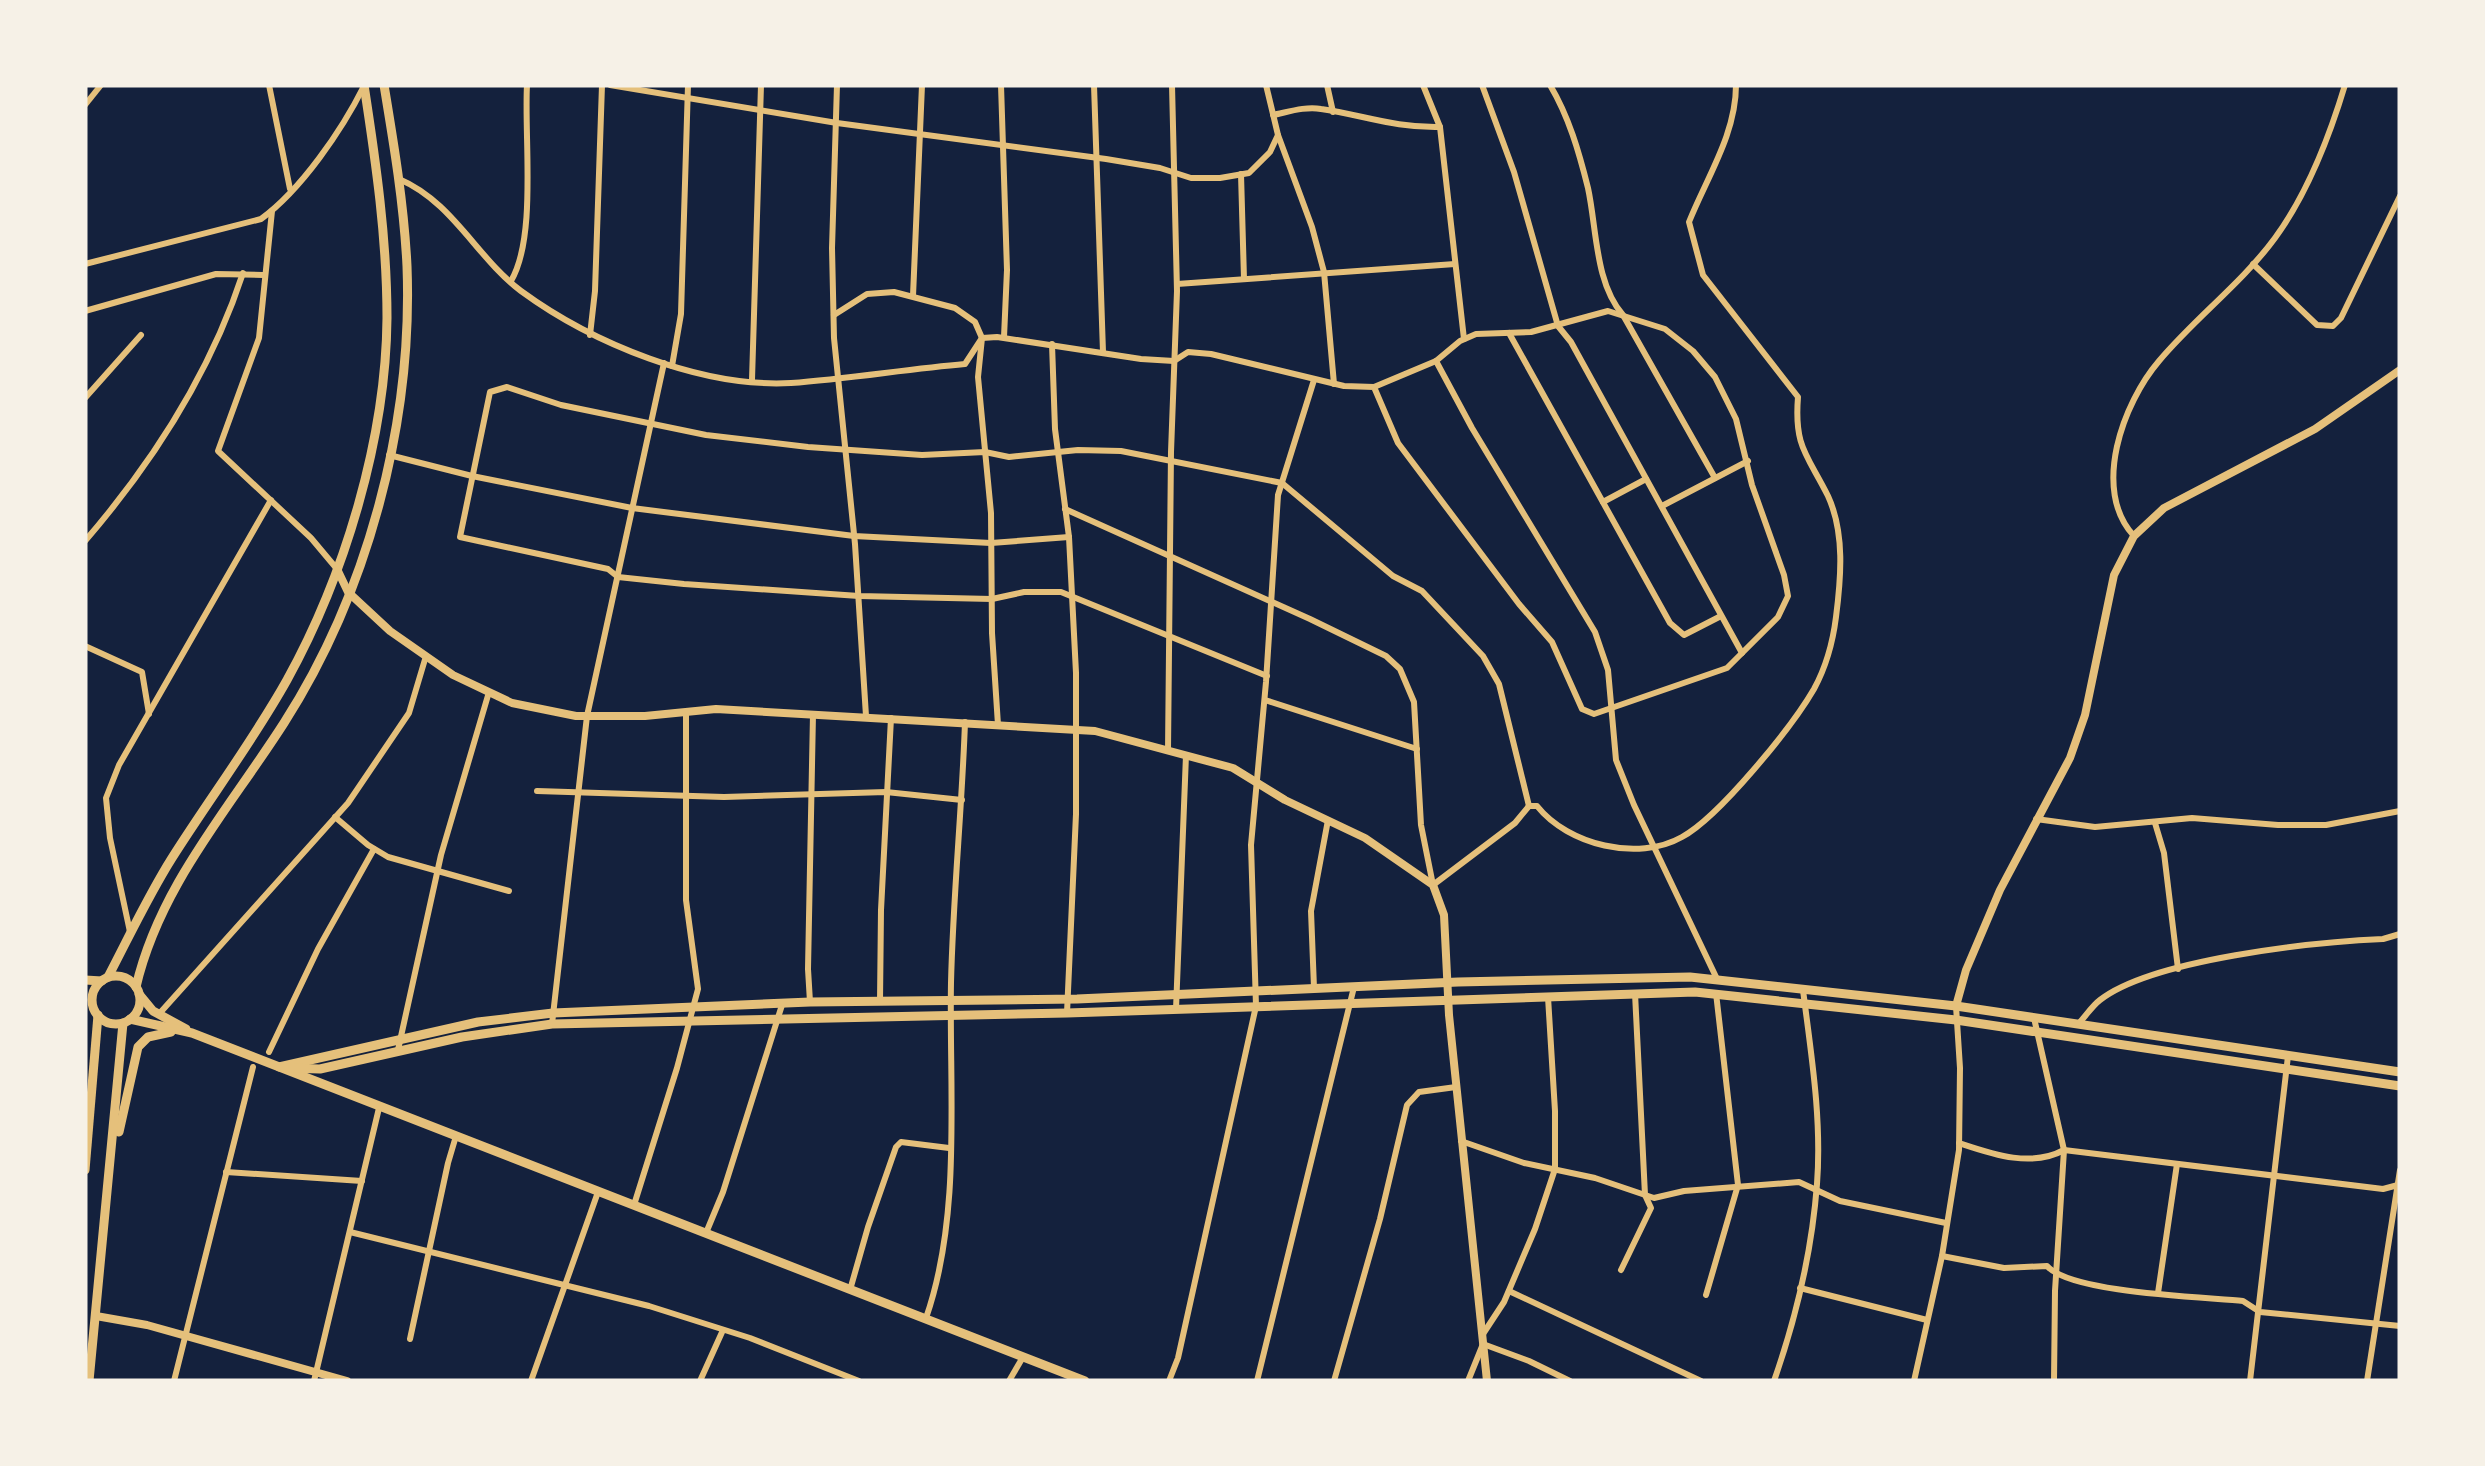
<svg xmlns="http://www.w3.org/2000/svg" width="2485" height="1466" viewBox="0 0 2485 1466" font-family="Cabin,sans-serif">
	<rect width="100%" height="100%" fill="#14213d"/>
	<g fill="none" stroke-linecap="round" stroke-linejoin="round">
		<g stroke="#e5c07b" stroke-width="6">
			<path d="M269 85 290 189"/>
			<path d="M610 85 837 123 1106 159 1160 168 1191 178H1220L1249 173 1270 152 1278 135 1266 85"/>
			<path d="M837 85 832 248 834 338 855 544 866 716"/>
			<path d="M1001 85 1007 270 1004 337"/>
			<path d="M1094 85 1103 352"/>
			<path d="M1327 85 1333 112"/>
			<path d="M1423 85 1440 127 1464 339"/>
			<path d="M1482 85 1514 172 1558 326 1571 342 1742 653"/>
			<path d="M1550 85C1569 117 1579 152 1588 188 1597 230 1595 283 1623 315L1715 478"/>
			<path d="M85 105 101 85"/>
			<path d="M1273 115C1288 112 1306 106 1321 109 1363 115 1394 128 1440 127"/>
			<path d="M1278 135 1312 227 1324 272 1334 384"/>
			<path d="M1241 174 1244 279"/>
			<path d="M399 179C453 202 476 257 521 291 592 343 701 388 791 383 848 379 907 369 965 364L982 338 997 337 1141 359 1174 361 1188 352 1211 354 1344 386 1374 387 1436 361 1460 341 1476 334 1531 332 1608 311 1665 329 1693 351 1715 377 1736 419 1752 485 1784 575 1788 596 1778 617 1727 668 1594 714 1582 709 1552 642 1519 604 1398 443 1374 387"/>
			<path d="M272 211 259 338 218 451 311 538 337 569"/>
			<path d="M85 264 261 219C301 190 342 130 364 86"/>
			<path d="M2253 264 2317 325 2333 326 2341 318 2400 196"/>
			<path d="M511 281C537 237 524 138 527 85"/>
			<path d="M1177 284 1455 264"/>
			<path d="M913 296 922 85"/>
			<path d="M85 311 216 274 263 275"/>
			<path d="M834 315 867 294 894 292 955 308 975 322 982 338 978 377 991 513 992 633 998 725"/>
			<path d="M1509 333 1670 623 1684 635 1721 616"/>
			<path d="M590 335 595 291 602 85"/>
			<path d="M1052 344 1055 429 1069 537 1076 673V814L1067 1013"/>
			<path d="M1436 361 1472 428 1595 632 1608 670 1616 760 1634 805 1717 979"/>
			<path d="M672 366 681 314 688 85"/>
			<path d="M752 380 761 85"/>
			<path d="M85 398 141 335"/>
			<path d="M389 455 472 476 632 508 854 536 991 543 1069 537"/>
			<path d="M1603 502 1646 479"/>
			<path d="M1662 506 1748 461"/>
			<path d="M1065 509 1310 619 1386 656 1400 669 1414 702 1421 825 1433 885 1515 823 1529 806H1537C1568 845 1638 862 1682 837 1719 817 1792 727 1814 689 1826 667 1833 641 1836 617 1841 578 1845 533 1828 496 1807 454 1794 447 1798 397L1703 275 1689 222C1707 177 1736 134 1736 85"/>
			<path d="M2134 536C2091 490 2123 403 2159 361 2195 318 2242 283 2275 238 2308 193 2329 138 2345 85"/>
			<path d="M85 541C154 461 210 374 243 273"/>
			<path d="M85 646 142 672 149 714"/>
			<path d="M1267 676 1061 592H1024L992 599 859 596 684 584 618 577 608 569 460 537 490 392 507 387 561 405 706 435 808 447 922 455 985 452 1009 457 1078 450 1121 451 1282 483 1393 576 1422 591 1483 656 1499 684 1529 806"/>
			<path d="M1265 700 1417 749"/>
			<path d="M1168 751 1171 452 1177 291 1172 85"/>
			<path d="M537 791 724 797 886 792 962 800"/>
			<path d="M335 817 368 845 388 857 509 891"/>
			<path d="M2036 819 2095 827 2192 818 2278 825H2326L2400 811"/>
			<path d="M2155 823 2164 853 2178 969"/>
			<path d="M130 932 110 838 106 798 119 765 271 500"/>
			<path d="M1314 988 1311 911 1328 820"/>
			<path d="M880 1001 881 910 891 718"/>
			<path d="M810 1002 808 969 813 714"/>
			<path d="M1176 1009 1186 755"/>
			<path d="M159 1014 348 803 409 713 426 656"/>
			<path d="M2034 1018 2064 1150 2055 1291 2054 1381"/>
			<path d="M2079 1023C2086 1016 2092 1006 2100 1000 2153 959 2314 942 2383 939L2400 934"/>
			<path d="M552 1024 587 716 664 363"/>
			<path d="M398 1050 441 855 489 692"/>
			<path d="M269 1052 318 949 374 849"/>
			<path d="M1461 1141 1524 1163 1595 1178 1654 1198 1684 1191 1799 1182 1840 1201 1946 1223"/>
			<path d="M1959 1143C1992 1154 2031 1168 2064 1150L2383 1189 2398 1185"/>
			<path d="M226 1172 362 1181"/>
			<path d="M634 1205 677 1068 698 989 686 900V712"/>
			<path d="M350 1232 649 1306 750 1338 859 1381"/>
			<path d="M706 1233 723 1192 782 1005"/>
			<path d="M1942 1256 2004 1268 2047 1266C2071 1293 2202 1297 2243 1301L2260 1312 2400 1326"/>
			<path d="M1621 1270 1651 1208 1645 1195 1635 993"/>
			<path d="M1800 1288 1927 1320"/>
			<path d="M850 1290 868 1227 896 1147 901 1142 949 1148"/>
			<path d="M1509 1291 1701 1381"/>
			<path d="M2158 1293 2177 1164"/>
			<path d="M1706 1295 1738 1185 1716 993"/>
			<path d="M926 1318C962 1215 949 1091 951 983 953 896 962 809 965 722"/>
			<path d="M1483 1334 1504 1302 1535 1229 1555 1169V1111L1548 997"/>
			<path d="M410 1339 448 1163 456 1136"/>
			<path d="M174 1381 253 1067"/>
			<path d="M314 1381 379 1108"/>
			<path d="M531 1381 598 1192"/>
			<path d="M700 1381 723 1330"/>
			<path d="M1009 1381 1023 1357"/>
			<path d="M1169 1381 1178 1358 1256 1006 1251 845 1266 682 1278 495 1314 380"/>
			<path d="M1257 1381 1354 987"/>
			<path d="M1334 1381 1380 1219 1407 1105 1419 1092 1456 1087"/>
			<path d="M1468 1381 1483 1344 1529 1361 1570 1381"/>
			<path d="M1774 1381C1796 1318 1812 1250 1817 1184 1822 1119 1811 1053 1803 990"/>
			<path d="M1914 1381 1942 1256 1959 1150 1960 1068 1956 1006"/>
			<path d="M2250 1381 2288 1056"/>
			<path d="M2367 1381 2400 1170"/>
		</g>
		<g stroke="#e5c07b" stroke-width="8">
			<path d="M337 569 348 592 390 631 453 675 512 703 576 716H645L716 709 1095 731 1233 768 1285 800 1365 838 1433 885 1444 915 1449 1015 1487 1381"/>
			<path d="M1956 1006 1966 970 2000 890 2070 758 2085 715 2114 575 2134 536 2164 508 2315 429 2400 370"/>
			<path d="M96 1316 147 1325 347 1381"/>
		</g>
		<g stroke="#e5c07b" stroke-width="9">
			<circle cx="116" cy="1000" r="24"/>
			<path d="M108 977C129 937 148 896 172 858 210 798 253 741 287 680 345 575 386 438 387 318 387 239 376 163 364 85"/>
			<path d="M85 980 102 981"/>
			<path d="M136 987C159 887 229 809 284 723 368 592 413 422 407 266 404 205 394 145 384 85"/>
			<path d="M139 994 153 1011 186 1029"/>
			<path d="M130 1019 192 1033 1085 1381"/>
			<path d="M279 1067 478 1022 553 1013 810 1002 1077 999 1458 982 1690 977 1956 1006 2400 1072"/>
			<path d="M287 1068 320 1069 462 1037 552 1024 1067 1013 1695 992 1956 1020 2400 1086"/>
			<path d="M119 1132 138 1047 148 1037 171 1032"/>
			<path d="M85 1170 98 1015"/>
			<path d="M89 1381 123 1023"/>
		</g>
	</g>
	<rect width="2485" height="1466" fill="none" stroke="#f6f1e7" stroke-width="175"/>
</svg>
